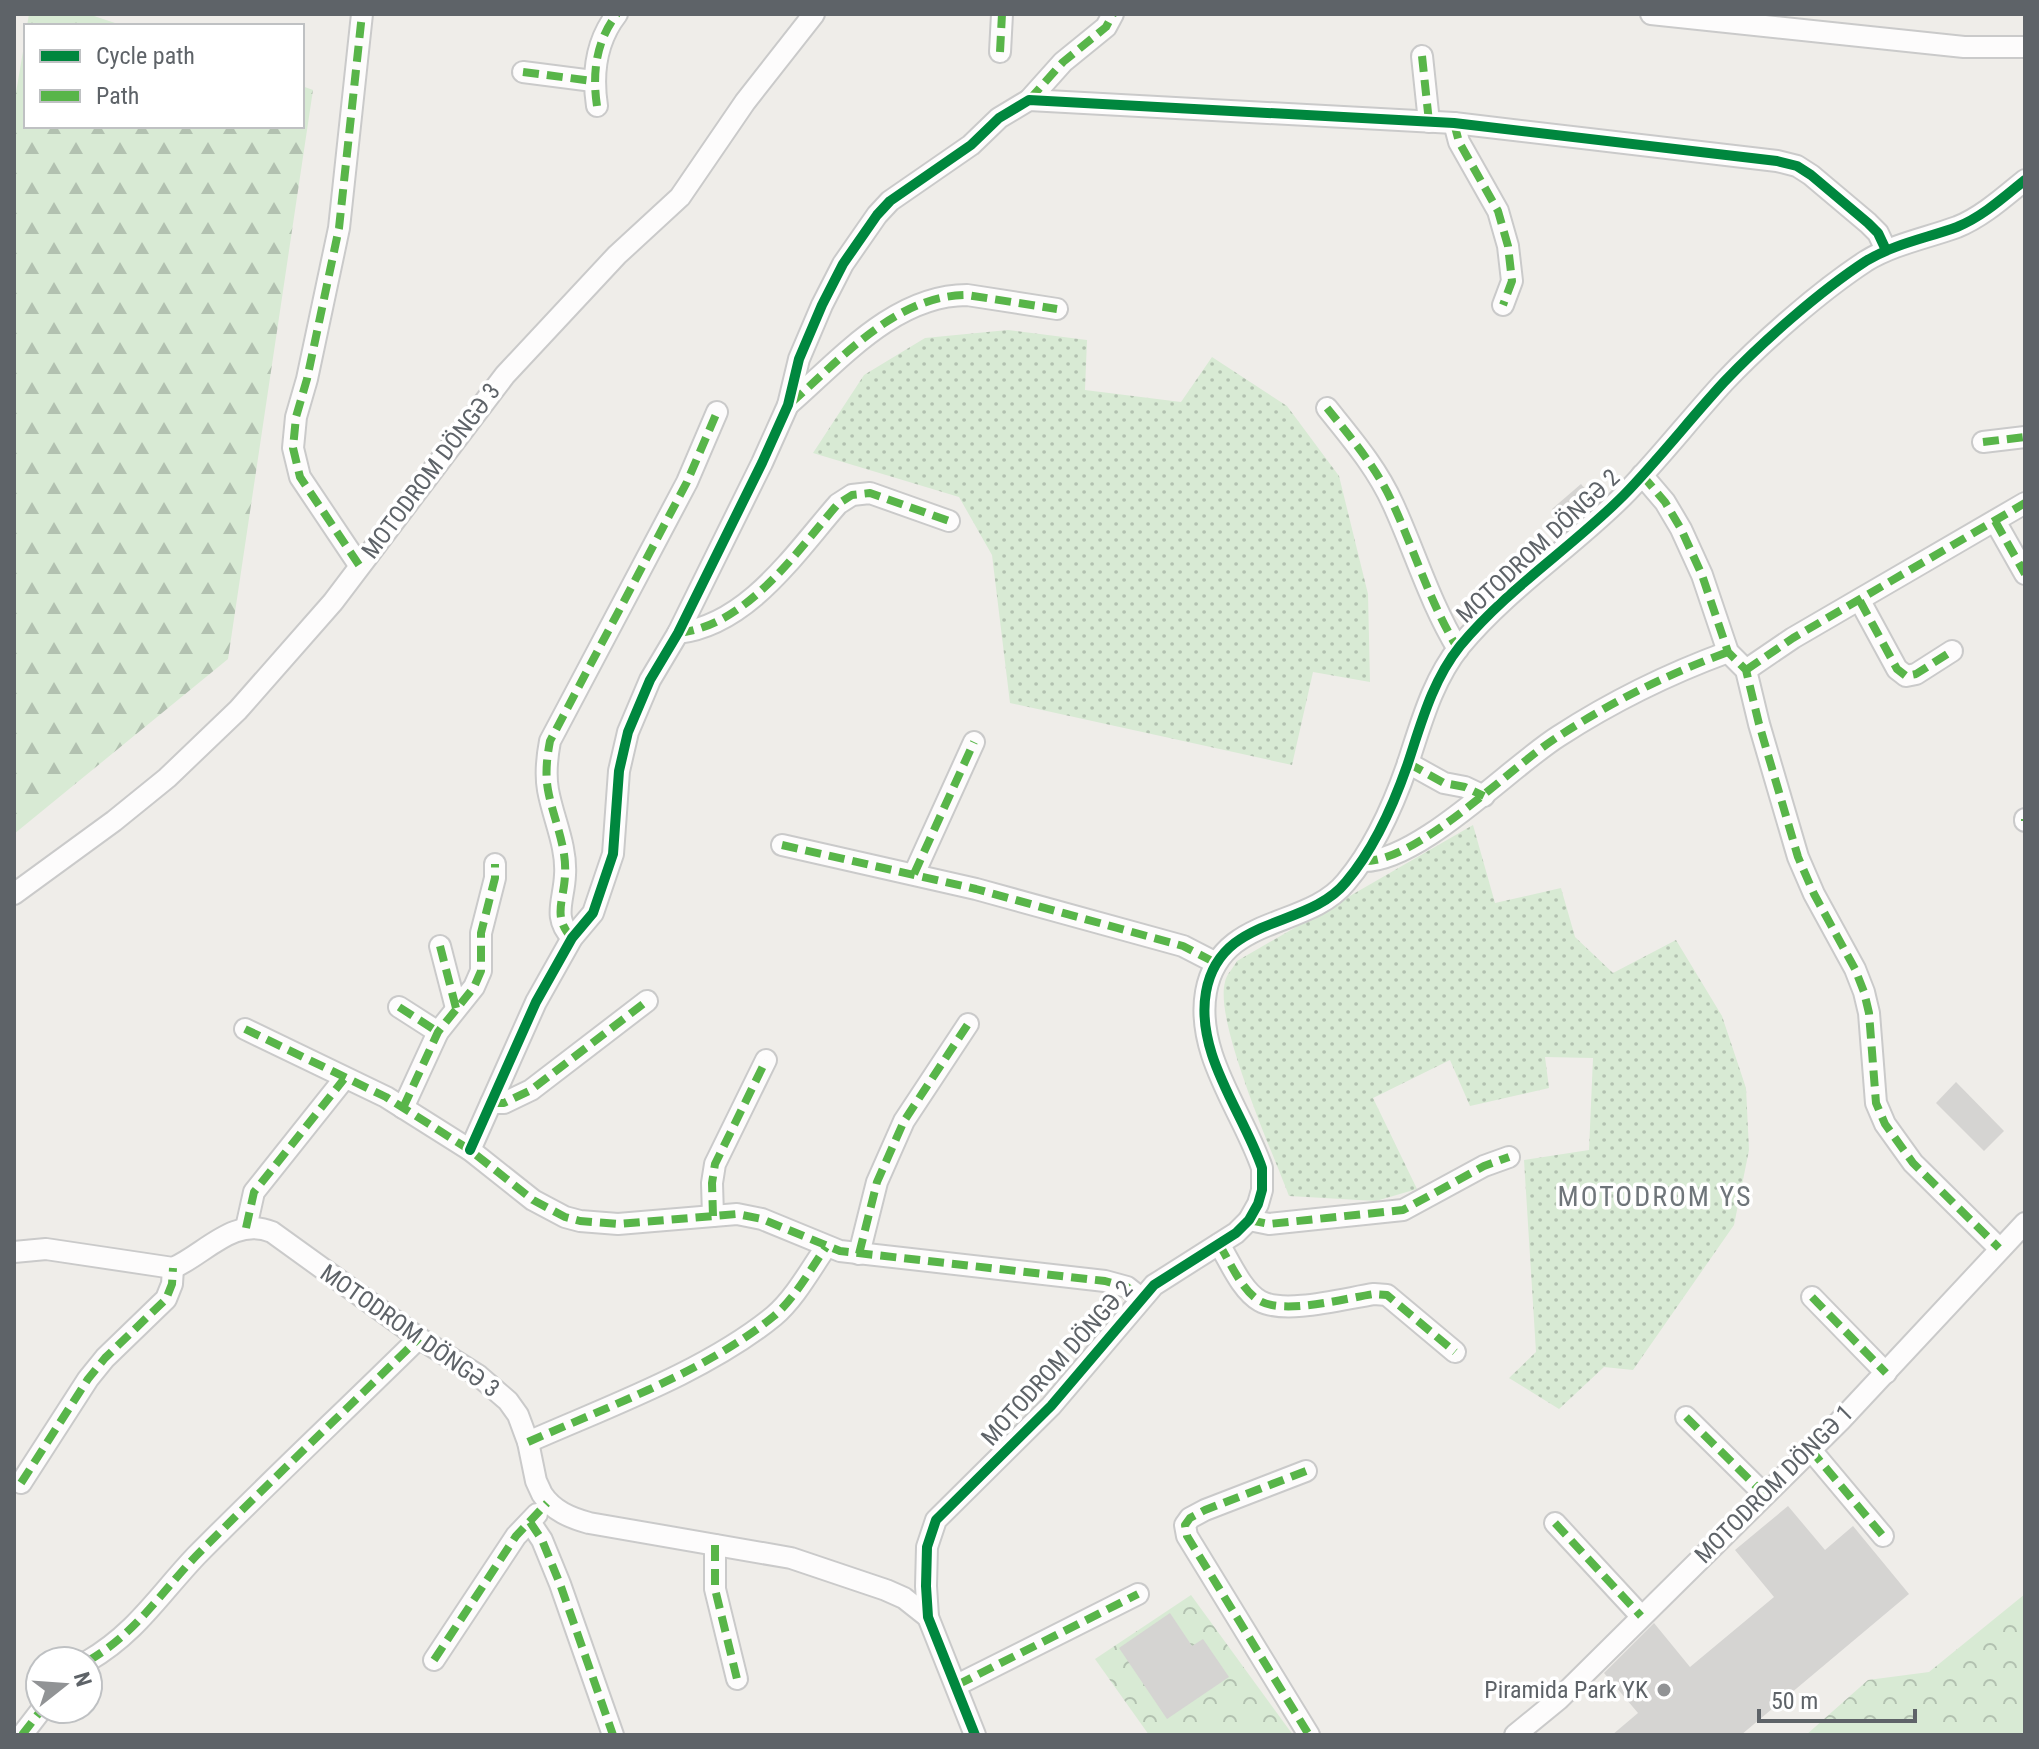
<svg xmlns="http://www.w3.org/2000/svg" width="2039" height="1749" viewBox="0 0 2039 1749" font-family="'Roboto Condensed',sans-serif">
	<defs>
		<pattern id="grass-dots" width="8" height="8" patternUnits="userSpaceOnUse" patternTransform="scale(2)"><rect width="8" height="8" fill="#d8ead4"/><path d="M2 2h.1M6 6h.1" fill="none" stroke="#b2c1b0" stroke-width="1.8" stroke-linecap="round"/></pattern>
		<pattern id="forest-firs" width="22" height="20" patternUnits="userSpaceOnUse" patternTransform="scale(2)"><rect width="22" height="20" fill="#d8ead4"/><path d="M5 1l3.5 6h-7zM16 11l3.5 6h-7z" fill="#b2c1b0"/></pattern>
		<pattern id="park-crowns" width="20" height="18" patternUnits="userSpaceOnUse" patternTransform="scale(2)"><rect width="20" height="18" fill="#d8ead4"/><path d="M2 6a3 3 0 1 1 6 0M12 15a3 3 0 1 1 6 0" fill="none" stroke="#b2c1b0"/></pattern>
	</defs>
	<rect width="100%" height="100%" fill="#efede9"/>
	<g fill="url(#grass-dots)">
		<path d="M1008 330 1087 340 1085 390 1181 402 1212 357 1287 406 1339 476 1368 594 1370 682 1313 672 1292 765 1010 703 992 555 959 497 813 453 864 375 925 338Z"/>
		<path d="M1473 825 1495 903 1561 888 1575 937 1613 973 1676 940 1722 1016 1746 1088 1749 1150 1734 1225 1633 1370 1604 1367 1559 1409 1509 1378 1536 1352 1524 1160 1589 1150 1593 1058 1545 1057 1549 1088 1470 1106 1450 1060 1373 1098 1417 1189 1376 1201 1289 1196C1273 1153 1214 1022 1225 982 1226 975 1234 967 1237 961Z"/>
	</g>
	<g fill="url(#forest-firs)">
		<path d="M29 14H88L124 26H27Z"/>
		<path d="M26 34V126H302V86L313 90 228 659 14 834V104Z"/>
	</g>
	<g fill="url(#park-crowns)">
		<path d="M2025 1594V1735H1806L1868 1680 1929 1672Z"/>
		<path d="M1191 1595 1293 1735H1149L1095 1659Z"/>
	</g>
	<g fill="#d5d4d2">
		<path d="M1581 484 1595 501 1565 526 1552 509Z"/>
		<path d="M1956 1082 2004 1131 1984 1151 1936 1103Z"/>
		<path d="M1788 1506 1825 1550 1853 1526 1909 1594 1741 1735H1612L1638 1713 1604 1673 1654 1623 1690 1667 1774 1597 1735 1550Z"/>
		<path d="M1170 1613 1192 1646 1203 1639 1229 1677 1167 1719 1119 1648Z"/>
	</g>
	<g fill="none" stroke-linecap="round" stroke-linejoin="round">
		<defs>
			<g id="minor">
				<path d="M1651 14 1964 47H2025"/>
				<path d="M1000 52 1002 14"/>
				<path d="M1422 56 1429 122"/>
				<path d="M523 72 593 81"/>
				<path d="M1029 100 1063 62 1106 27 1113 14"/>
				<path d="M597 106C592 73 596 41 617 14"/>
				<path d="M1454 123 1459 142 1498 211 1508 246 1512 281 1503 305"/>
				<path d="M788 405C839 361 894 295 967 295L1057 309"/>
				<path d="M1327 408C1351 438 1377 468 1393 504 1415 552 1430 603 1458 649"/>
				<path d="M1983 442 2025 437"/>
				<path d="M1642 475 1665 502 1681 529 1702 575 1728 652 1746 670 1759 724 1798 857 1814 894 1855 969 1864 992 1869 1013 1876 1103 1885 1124 1913 1163 1999 1248"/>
				<path d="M1995 521 2025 574"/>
				<path d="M359 565 300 477 293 448 296 417 307 379 339 228 362 14"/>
				<path d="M1860 601 1897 669 1906 676 1916 674 1952 651"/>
				<path d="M678 633C748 625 795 553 838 504L852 495 870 493 949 521"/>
				<path d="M1746 670 1793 638 2025 503"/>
				<path d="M1408 763 1444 783 1465 787 1484 796"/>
				<path d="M2025 819V821"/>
				<path d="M782 845 976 889 1183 946 1216 963"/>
				<path d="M1362 861C1417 864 1511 766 1559 736 1613 701 1668 674 1728 652"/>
				<path d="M914 874 974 742"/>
				<path d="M14 894 114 821 167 778 238 710 333 602 505 375 617 255 680 197 745 102 814 14"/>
				<path d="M572 938C552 917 564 901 565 875 567 846 553 818 548 790 545 773 547 757 550 741L687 482 717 412"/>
				<path d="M440 946 456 1008"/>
				<path d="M399 1007 438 1032"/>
				<path d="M245 1029 386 1097 470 1150 533 1200 565 1217 580 1221 618 1224 737 1214 762 1219 840 1251 1105 1281 1127 1287 1141 1298"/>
				<path d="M491 1103H504L531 1090 647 1001"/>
				<path d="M403 1108 438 1032 474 987 481 971V933L495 878V864"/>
				<path d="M470 1150 536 1002 572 938 593 913 613 854 619 771 628 732 650 680 678 633 762 463 788 405 799 359 822 305 843 264 877 215 890 201 971 145 999 118 1029 100 1454 123 1777 161 1797 166 1811 175 1868 223 1878 233 1886 250"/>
				<path d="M713 1216 712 1183 715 1164 766 1060"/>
				<path d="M1249 1220 1269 1224 1403 1210 1484 1166 1509 1157"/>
				<path d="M246 1228 254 1192 344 1079"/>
				<path d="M1219 1244C1230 1262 1242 1291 1260 1301 1285 1315 1346 1298 1374 1294L1387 1295 1455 1352"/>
				<path d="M14 1252 46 1249 173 1268C205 1254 234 1216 272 1232L419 1338 479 1376 508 1401 518 1415 528 1442 536 1481 542 1494C553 1511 571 1518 589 1523L791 1558 886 1590 904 1598 928 1617"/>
				<path d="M859 1254 877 1182 904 1121 968 1024"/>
				<path d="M1812 1297 1886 1373"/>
				<path d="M1686 1417 1764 1494"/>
				<path d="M528 1442C607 1407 707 1371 774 1316 795 1298 810 1270 826 1247"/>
				<path d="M1810 1449 1883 1536"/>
				<path d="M1306 1471 1205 1510 1190 1518 1185 1525 1187 1536 1309 1735"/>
				<path d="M21 1483 88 1379 105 1358 166 1299 172 1284 173 1268"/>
				<path d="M530 1522 542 1540 560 1584 613 1735"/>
				<path d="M1555 1523 1641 1616"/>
				<path d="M715 1545V1589L737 1679"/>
				<path d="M434 1660 516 1536 537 1514"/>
				<path d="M88 1661C136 1633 159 1595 196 1556 269 1482 345 1411 419 1338"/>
				<path d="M957 1685 1138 1594"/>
				<path d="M22 1735 42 1709"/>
				<path d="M975 1735 928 1617 926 1586 927 1547 936 1520 1051 1406 1154 1285 1236 1233 1249 1220 1258 1204 1262 1190V1168C1243 1112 1195 1054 1206 992 1220 914 1307 930 1346 882 1374 849 1393 806 1407 766 1421 724 1432 681 1460 646 1507 589 1571 548 1623 496 1658 460 1690 419 1724 382 1762 342 1820 291 1866 261 1894 244 1927 238 1957 227 1982 217 2004 197 2025 180"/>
				<path d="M1515 1735 1559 1699 1840 1421 2025 1223"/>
			</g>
		</defs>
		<use href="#minor" stroke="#cacaca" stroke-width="24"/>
		<use href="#minor" stroke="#fdfcfc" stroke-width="20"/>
		<g stroke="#58b549" stroke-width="8" stroke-dasharray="16 8" stroke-linecap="butt">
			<path d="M1000 52 1002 14"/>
			<path d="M1422 56 1429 122"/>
			<path d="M523 72 593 81"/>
			<path d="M1029 100 1063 62 1106 27 1113 14"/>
			<path d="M597 106C592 73 596 41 617 14"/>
			<path d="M1454 123 1459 142 1498 211 1508 246 1512 281 1503 305"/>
			<path d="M791 403C841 359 896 295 967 295L1057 309"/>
			<path d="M1327 408C1351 438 1377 468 1393 504 1415 552 1430 603 1458 649"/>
			<path d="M1983 442 2025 437"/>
			<path d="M1642 475 1665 502 1681 529 1702 575 1728 652 1746 670 1759 724 1798 857 1814 894 1855 969 1864 992 1869 1013 1876 1103 1885 1124 1913 1163 1999 1248"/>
			<path d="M1995 521 2025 574"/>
			<path d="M359 565 300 477 293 448 296 417 307 379 339 228 362 14"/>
			<path d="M1860 601 1897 669 1906 676 1916 674 1952 651"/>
			<path d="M678 633C748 625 795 553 838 504L852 495 870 493 949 521"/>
			<path d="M1746 670 1793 638 2025 503"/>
			<path d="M1408 763 1444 783 1465 787 1484 796"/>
			<path d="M2025 819V821"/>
			<path d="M782 845 976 889 1183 946 1216 963"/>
			<path d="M1362 861C1417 864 1511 766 1559 736 1613 701 1668 674 1728 652"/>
			<path d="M914 874 974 742"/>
			<path d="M572 938C552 917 564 901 565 875 567 846 553 818 548 790 545 773 547 757 550 741L687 482 717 412"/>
			<path d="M440 946 456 1008"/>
			<path d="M399 1007 438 1032"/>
			<path d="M245 1029 386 1097 470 1150 533 1200 565 1217 580 1221 618 1224 737 1214 762 1219 840 1251 1105 1281 1127 1287 1141 1298"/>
			<path d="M491 1103H504L531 1090 647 1001"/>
			<path d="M403 1108 438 1032 474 987 481 971V933L495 878V864"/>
			<path d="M713 1216 712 1183 715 1164 766 1060"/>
			<path d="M1249 1220 1269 1224 1403 1210 1484 1166 1509 1157"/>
			<path d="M246 1228 254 1192 344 1079"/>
			<path d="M1219 1244C1230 1262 1242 1291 1260 1301 1285 1315 1346 1298 1374 1294L1387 1295 1455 1352"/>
			<path d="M859 1254 877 1182 904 1121 968 1024"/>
			<path d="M1812 1297 1886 1373"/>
			<path d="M1686 1417 1764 1494"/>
			<path d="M528 1442C607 1407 707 1371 774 1316 795 1298 810 1270 826 1247"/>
			<path d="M1810 1449 1883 1536"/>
			<path d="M1306 1471 1205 1510 1190 1518 1185 1525 1187 1536 1309 1735"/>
			<path d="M21 1483 88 1379 105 1358 166 1299 172 1284 173 1268"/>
			<path d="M530 1522 542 1540 560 1584 613 1735"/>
			<path d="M1555 1523 1641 1616"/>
			<path d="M715 1545V1589L737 1679"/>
			<path d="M434 1660 516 1536 547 1503"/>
			<path d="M88 1661C136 1633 159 1595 196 1556 269 1482 345 1411 419 1338"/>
			<path d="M957 1685 1138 1594"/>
			<path d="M22 1735 42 1709"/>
		</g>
		<defs>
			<g id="cycleway">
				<path d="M470 1150 536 1002 572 938 593 913 613 854 619 771 628 732 650 680 678 633 762 463 788 405 799 359 822 305 843 264 877 215 890 201 971 145 999 118 1029 100 1454 123 1777 161 1797 166 1811 175 1868 223 1878 233 1886 250"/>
				<path d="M975 1735 928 1617 926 1586 927 1547 936 1520 1051 1406 1154 1285 1236 1233 1249 1220 1258 1204 1262 1190V1168C1243 1112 1195 1054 1206 992 1220 914 1307 930 1346 882 1374 849 1393 806 1407 766 1421 724 1432 681 1460 646 1507 589 1571 548 1623 496 1658 460 1690 419 1724 382 1762 342 1820 291 1866 261 1894 244 1927 238 1957 227 1982 217 2004 197 2025 180"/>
			</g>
		</defs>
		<use href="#cycleway" stroke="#fff" stroke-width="15"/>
		<use href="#cycleway" stroke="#00873e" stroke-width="10"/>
	</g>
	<circle fill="#919395" stroke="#fff" stroke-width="3" cx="1664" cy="1690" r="8"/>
	<g text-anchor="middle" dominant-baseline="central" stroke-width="7" stroke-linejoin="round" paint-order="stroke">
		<g font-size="24" fill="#5e6368" stroke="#fff">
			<text transform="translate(431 471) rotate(-53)">MOTODROM DÖNGƏ 3</text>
			<text transform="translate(1538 546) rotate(-43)">MOTODROM DÖNGƏ 2</text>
			<text transform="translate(410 1331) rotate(35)">MOTODROM DÖNGƏ 3</text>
			<text transform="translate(1057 1363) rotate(-48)">MOTODROM DÖNGƏ 2</text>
			<text transform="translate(1774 1484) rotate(-45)">MOTODROM DÖNGƏ 1</text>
		</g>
		<g font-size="24" fill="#5e6368" stroke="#fff" text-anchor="end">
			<text x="1648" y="1690">Piramida Park YK</text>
		</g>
		<g font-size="28" letter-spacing="2" fill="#6f757a" stroke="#fff">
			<text x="1655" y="1196">MOTODROM YS</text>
		</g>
	</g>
	<rect width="2039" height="1749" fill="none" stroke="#5e6368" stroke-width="32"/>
	<rect x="24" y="24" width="280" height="104" fill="#ffffff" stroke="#bfc1c3" stroke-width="2"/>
	<rect x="40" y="50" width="40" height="12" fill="#00873e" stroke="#bfc1c3" stroke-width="2"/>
	<text x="96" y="64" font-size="24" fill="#5e6368">Cycle path</text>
	<rect x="40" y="90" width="40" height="12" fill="#58b549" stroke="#bfc1c3" stroke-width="2"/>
	<text x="96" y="104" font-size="24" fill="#5e6368">Path</text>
	<g transform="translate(64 1685) rotate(73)"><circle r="38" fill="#ffffff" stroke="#bfc1c3" stroke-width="2"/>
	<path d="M0-6L14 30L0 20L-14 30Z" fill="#919395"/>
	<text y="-12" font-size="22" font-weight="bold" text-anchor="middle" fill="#5e6368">N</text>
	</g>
	<path d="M1759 1709v12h156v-12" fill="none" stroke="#5e6368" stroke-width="4"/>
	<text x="1771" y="1709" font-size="24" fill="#5e6368" stroke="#ffffff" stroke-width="6" paint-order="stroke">50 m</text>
</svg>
